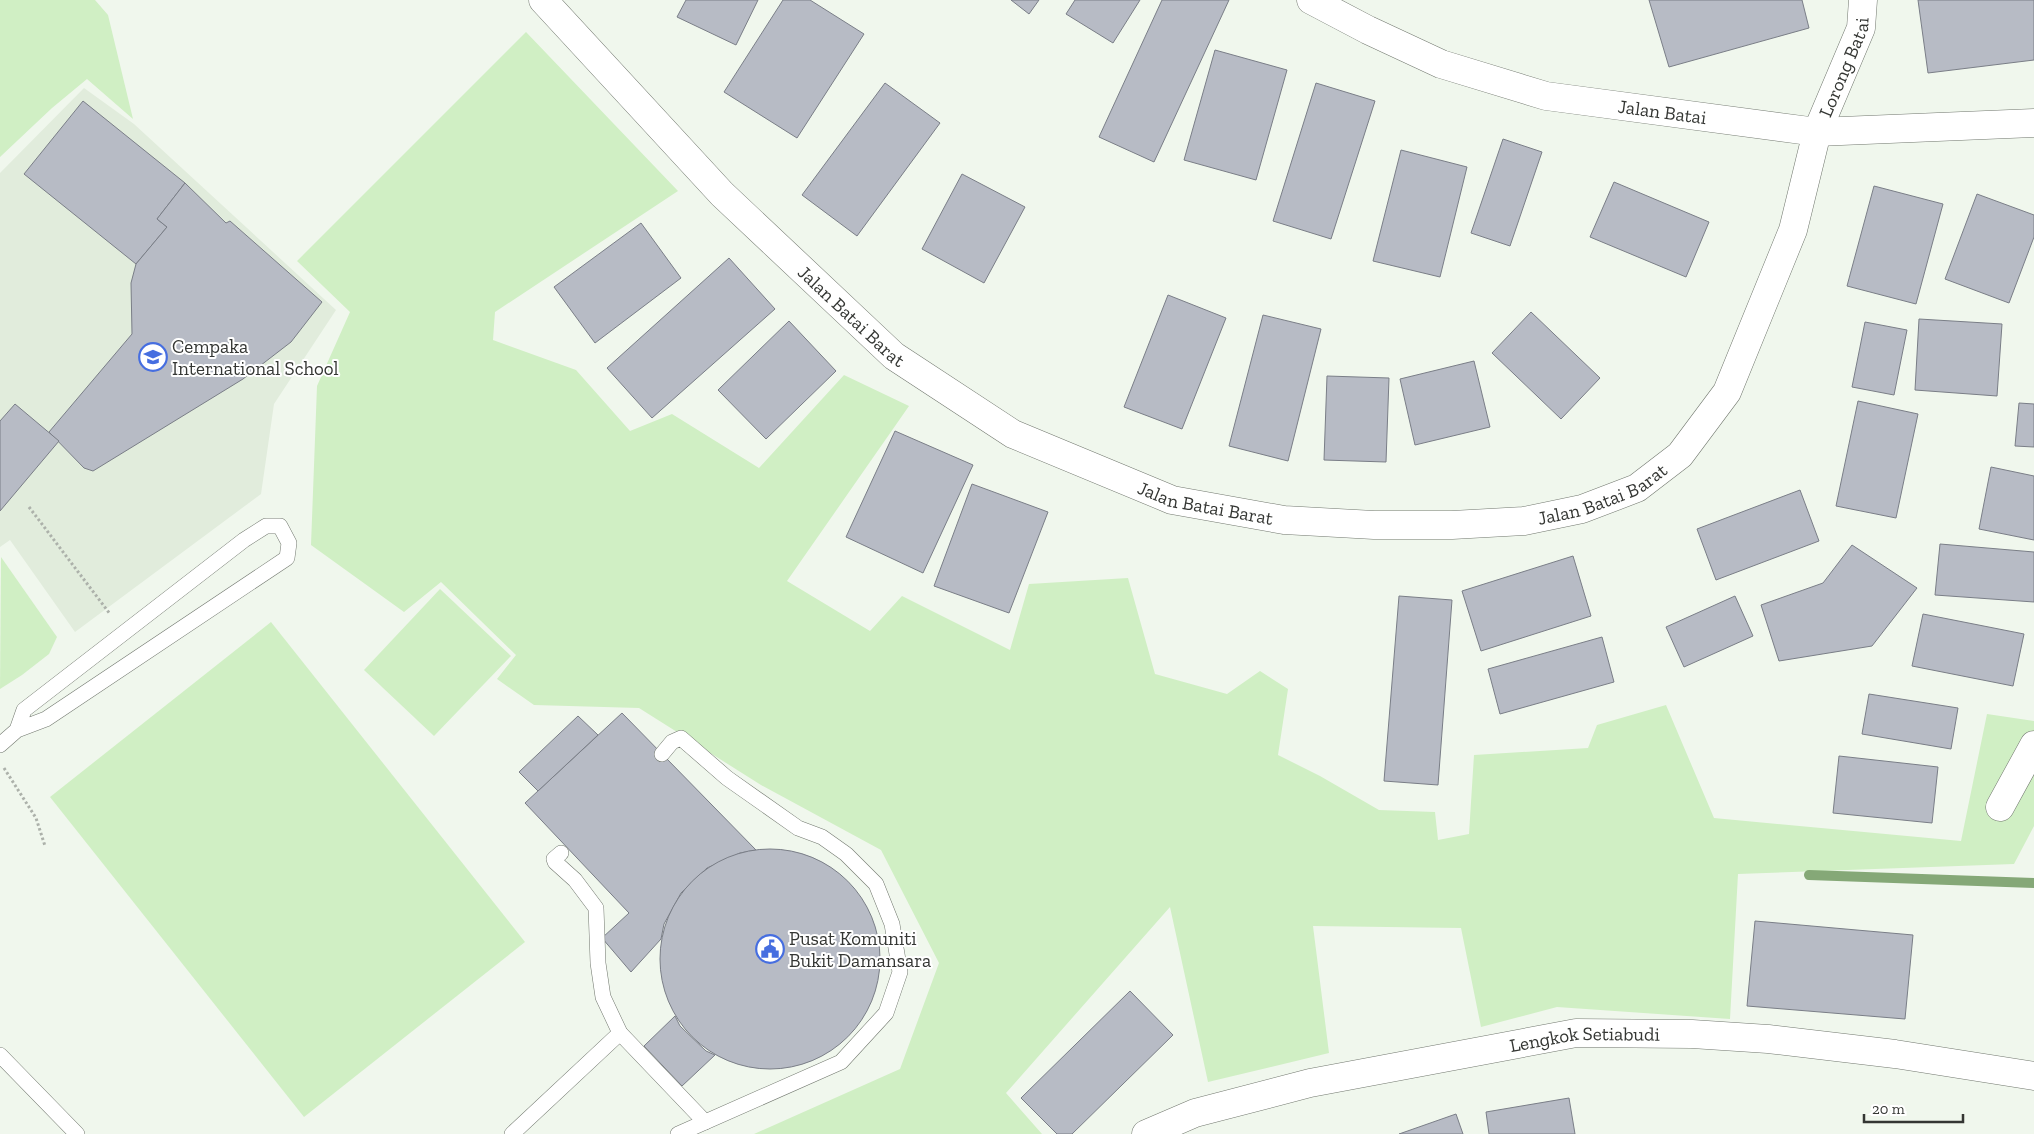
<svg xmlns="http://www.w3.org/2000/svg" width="2034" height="1134" viewBox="0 0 2034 1134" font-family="'Zilla Slab',serif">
	<rect width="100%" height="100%" fill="#f0f7ed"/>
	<path fill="#e1ecdc" d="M84 88 134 124 336 310 274 404 261 494 75 632 10 540 0 547V173Z"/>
	<g fill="#d0efc4">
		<path d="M0 0H95L108 15 133 119 87 79 52 108 0 157Z"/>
		<path d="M526 32 678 191 495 312 493 340 576 370 630 431 672 414 759 468 844 375 909 406 787 581 870 631 902 596 1010 650 1029 584 1128 578 1155 674 1227 694 1260 671 1288 689 1278 755 1320 776 1379 810 1435 812 1438 840 1469 834 1474 755 1588 748 1597 725 1666 705 1714 818 1961 841 1987 714 2034 721V826L2014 864 1738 874 1730 1019 1557 1007 1481 1027 1461 928 1313 926 1329 1053 1208 1082 1170 907 1006 1093 1042 1134H754L900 1069 939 963 881 850 761 785 639 708 534 705 497 679 516 655 441 582 404 612 311 545 317 386 350 312 297 261Z"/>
		<path d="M1 557 57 637 49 654 22 675 0 689Z"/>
		<path d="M440 589 511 656 434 736 364 670Z"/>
		<path d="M271 622 525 942 304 1117 50 797Z"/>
	</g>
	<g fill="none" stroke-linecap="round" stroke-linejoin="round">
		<path stroke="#85a877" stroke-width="10" d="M1809 875 2034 883"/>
	</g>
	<g fill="#b7bbc5" stroke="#7a7e87">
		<path d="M686 0H758L736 45 677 17Z"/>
		<path d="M783 0H810L864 34 797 138 724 92Z"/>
		<path d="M1011 0H1039L1029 14Z"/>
		<path d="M1075 0H1140L1113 43 1066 14Z"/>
		<path d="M1162 0H1229L1154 162 1099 137Z"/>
		<path d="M1649 0H1802L1809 28 1669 67Z"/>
		<path d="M1918 0H2034V60L1928 73Z"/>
		<path d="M1215 50 1287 70 1256 180 1184 160Z"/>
		<path d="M885 83 940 123 857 236 802 195Z"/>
		<path d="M1316 83 1375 101 1331 239 1273 221Z"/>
		<path d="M83 101 185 183 157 219 167 227 136 264 24 174Z"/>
		<path d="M1503 139 1542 152 1510 246 1471 233Z"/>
		<path d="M1401 150 1467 167 1440 277 1373 261Z"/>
		<path d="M962 174 1025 207 984 283 922 249Z"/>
		<path d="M1614 182 1709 222 1686 277 1590 237Z"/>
		<path d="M185 183 226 223 230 221 322 302 291 342 243 379 93 471 84 468 49 432 132 334 131 283 136 264 167 227 157 219Z"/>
		<path d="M1874 186 1943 204 1916 304 1847 286Z"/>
		<path d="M1977 194 2034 215V237L2009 303 1945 279Z"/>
		<path d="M641 223 681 278 595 343 554 287Z"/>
		<path d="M729 258 775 309 652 418 607 368Z"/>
		<path d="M1168 295 1226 318 1182 429 1124 407Z"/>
		<path d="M1531 312 1600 378 1561 419 1492 353Z"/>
		<path d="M1263 315 1321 329 1288 461 1229 446Z"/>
		<path d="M1919 319 2002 324 1997 396 1915 390Z"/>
		<path d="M789 321 836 371 766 439 718 390Z"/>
		<path d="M1865 322 1907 330 1894 395 1852 387Z"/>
		<path d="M1474 361 1490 427 1415 445 1400 379Z"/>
		<path d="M1327 376 1389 378 1386 462 1324 460Z"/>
		<path d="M1858 401 1918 414 1896 518 1836 506Z"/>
		<path d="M2019 403 2034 404V447L2015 446Z"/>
		<path d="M15 404 59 441 0 511V421Z"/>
		<path d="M895 431 973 465 923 573 846 537Z"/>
		<path d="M1991 467 2034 476V540L1979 529Z"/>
		<path d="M972 484 1048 512 1009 613 934 586Z"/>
		<path d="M1800 490 1819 541 1716 580 1697 529Z"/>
		<path d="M1940 544 2034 552V602L1935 595Z"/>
		<path d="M1852 545 1917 588 1872 646 1779 661 1761 605 1823 583Z"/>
		<path d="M1573 556 1591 616 1481 651 1462 591Z"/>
		<path d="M1399 596 1452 600 1438 785 1384 781Z"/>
		<path d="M1735 596 1753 636 1684 667 1666 627Z"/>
		<path d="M1923 614 2024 634 2013 686 1912 666Z"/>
		<path d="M1602 637 1614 682 1500 714 1488 669Z"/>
		<path d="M1869 694 1958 708 1951 749 1862 734Z"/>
		<path d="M622 713 756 850 740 853 707 868 681 893 664 924 661 939 631 972 602 938 629 913 525 803Z"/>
		<path d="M578 716 598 735 538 791 519 772Z"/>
		<path d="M1839 756 1938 767 1932 823 1833 813Z"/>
		<circle cx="770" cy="959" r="110"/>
		<path d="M1755 921 1913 935 1905 1019 1747 1006Z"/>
		<path d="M1130 991 1173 1035 1072 1134H1057L1021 1098Z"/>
		<path d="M675 1016 680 1026 706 1051 715 1055 682 1086 644 1046Z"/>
		<path d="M1569 1098 1575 1134H1489L1486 1112Z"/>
		<path d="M1456 1114 1463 1134H1399Z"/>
	</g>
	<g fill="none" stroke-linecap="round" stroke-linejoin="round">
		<defs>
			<g id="service">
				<path d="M0 745 17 730 24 710 244 540 266 526H280L289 543 287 558 46 719 17 730"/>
				<path d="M662 754 672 742 681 738 727 778 798 828 822 837 846 854 876 884 892 924 900 972 886 1013 841 1062 678 1134"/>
				<path d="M561 853 554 859 555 862 575 880 596 908 598 963 603 997 620 1033 705 1122"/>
				<path d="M0 1055 77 1134"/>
				<path d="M512 1134 620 1033"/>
			</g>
			<g id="minor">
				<path id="s1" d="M543 0 722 194 894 356 1013 434 1172 500 1284 520 1374 525H1452L1524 521 1582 509 1637 488 1680 455 1727 392 1793 230 1817 132 1861 28 1863 0"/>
				<path id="s2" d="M1311 0 1368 30 1441 64 1546 96 1817 132 2034 123"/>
				<path d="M2000 807 2034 745"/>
				<path id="s3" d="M1146 1134 1195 1113 1310 1083 1576 1033 1692 1034 1768 1039 1895 1054 2034 1076"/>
			</g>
		</defs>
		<use href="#service" stroke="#72786f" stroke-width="16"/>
		<use href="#minor" stroke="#72786f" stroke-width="29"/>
		<g stroke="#acb1aa" stroke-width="3" stroke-dasharray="2.5 2.5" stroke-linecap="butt">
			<path d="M29 507 110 614"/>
			<path d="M4 768 36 818 45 846"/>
		</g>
		<use href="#service" stroke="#fff" stroke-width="15"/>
		<use href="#minor" stroke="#fff" stroke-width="28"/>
	</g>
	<defs>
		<symbol id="school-ring" viewBox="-11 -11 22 22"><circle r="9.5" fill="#fff" stroke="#466ee0" stroke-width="1.5"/><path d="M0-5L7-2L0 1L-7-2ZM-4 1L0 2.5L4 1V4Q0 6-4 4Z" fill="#466ee0"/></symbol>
		<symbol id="civic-ring" viewBox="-11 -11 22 22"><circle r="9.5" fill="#fff" stroke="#466ee0" stroke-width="1.5"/><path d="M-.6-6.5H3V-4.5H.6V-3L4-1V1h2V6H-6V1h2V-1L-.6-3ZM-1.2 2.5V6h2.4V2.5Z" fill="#466ee0"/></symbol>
	</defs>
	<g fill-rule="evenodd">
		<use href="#school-ring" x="137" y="341" width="32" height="32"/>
		<use href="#civic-ring" x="754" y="933" width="32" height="32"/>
	</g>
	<g text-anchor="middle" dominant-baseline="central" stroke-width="4" stroke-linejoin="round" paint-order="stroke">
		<g font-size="19" fill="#343633" stroke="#fff">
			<text stroke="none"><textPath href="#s1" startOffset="1766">Lorong Batai</textPath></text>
			<text stroke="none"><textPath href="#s2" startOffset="372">Jalan Batai</textPath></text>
			<text stroke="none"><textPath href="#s1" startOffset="442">Jalan Batai Barat</textPath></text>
			<text stroke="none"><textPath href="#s1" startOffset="1252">Jalan Batai Barat</textPath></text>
			<text stroke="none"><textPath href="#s1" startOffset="848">Jalan Batai Barat</textPath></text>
			<text stroke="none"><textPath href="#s3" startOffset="451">Lengkok Setiabudi</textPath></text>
		</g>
		<g font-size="19" fill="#343633" stroke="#fff" text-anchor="start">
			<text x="172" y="346">Cempaka<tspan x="172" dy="22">International School</tspan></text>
			<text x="789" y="938">Pusat Komuniti<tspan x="789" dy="22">Bukit Damansara</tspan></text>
		</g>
	</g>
	<path d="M1864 1114v8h99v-8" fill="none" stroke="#343633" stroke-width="2.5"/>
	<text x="1872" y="1114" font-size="15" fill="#343633" stroke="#ffffff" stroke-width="4" paint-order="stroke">20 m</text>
</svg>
